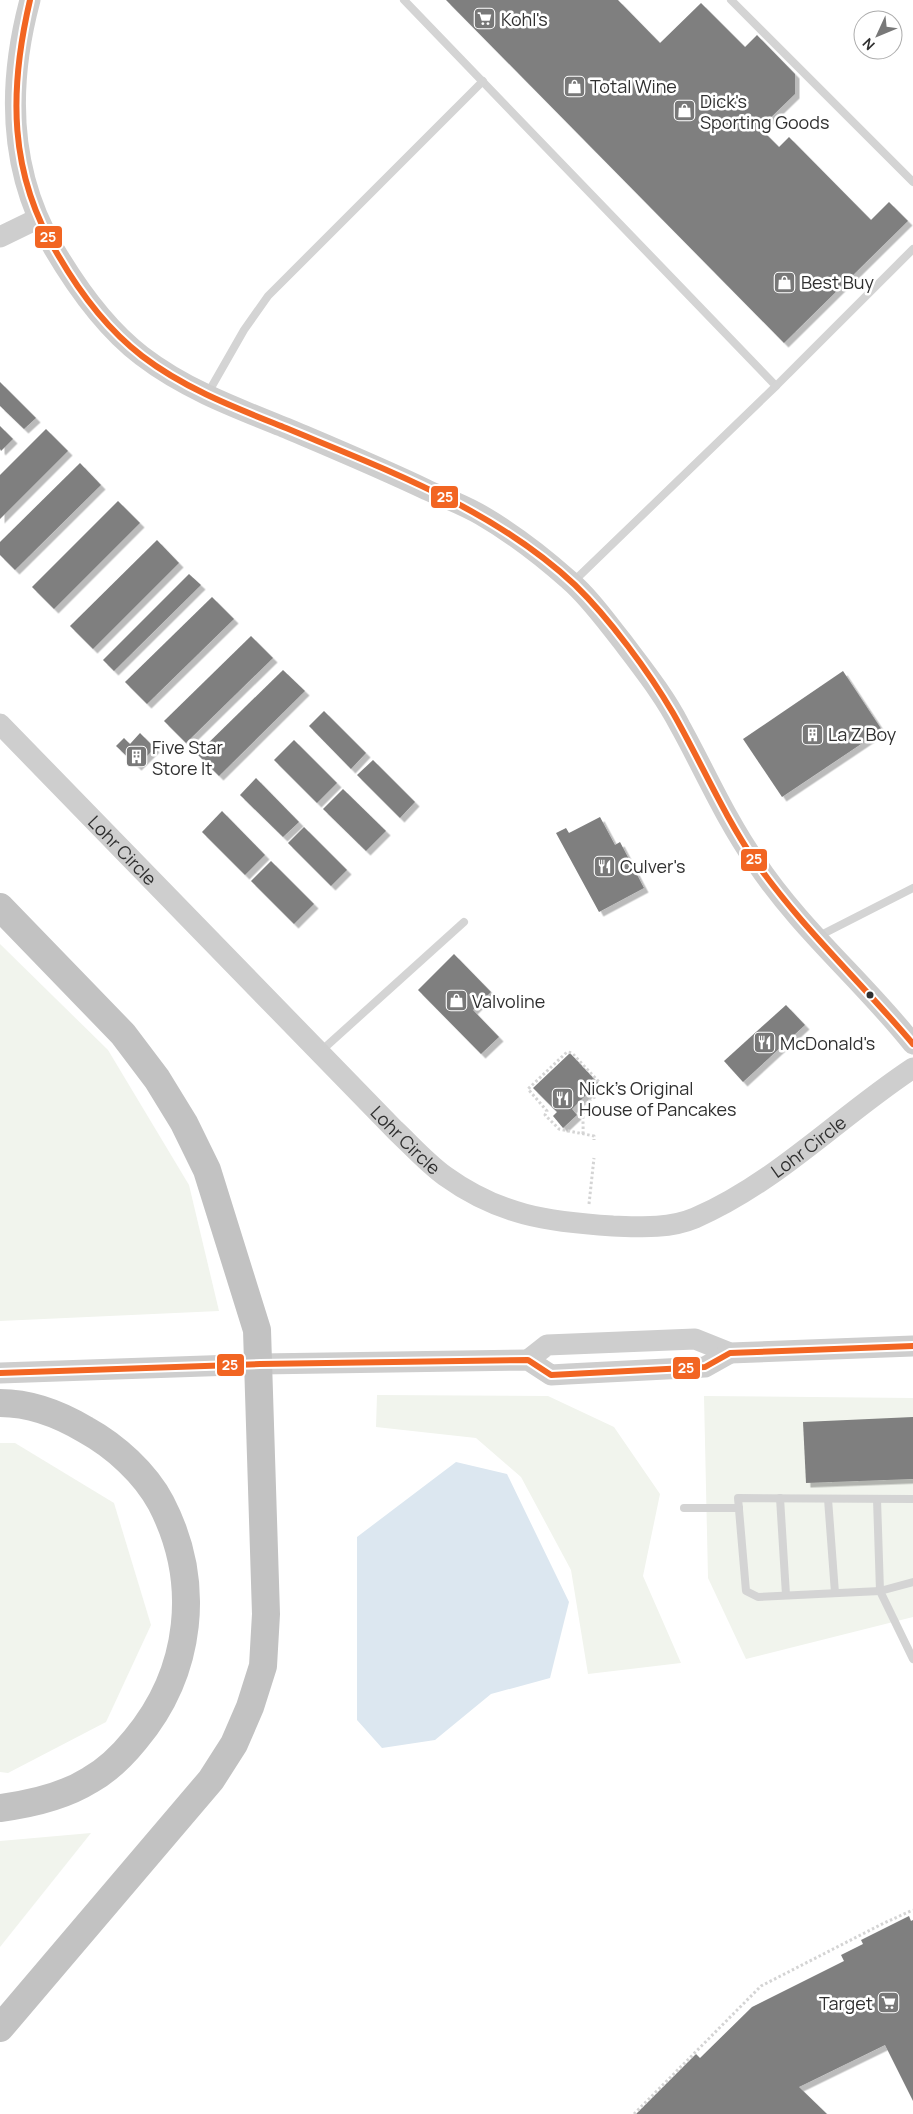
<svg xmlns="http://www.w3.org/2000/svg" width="913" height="2114" viewBox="0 0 913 2114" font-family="Manrope,sans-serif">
	<defs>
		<filter id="shadow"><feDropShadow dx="4.5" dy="4.5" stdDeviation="0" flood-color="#0004"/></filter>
	</defs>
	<rect width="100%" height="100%" fill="#fff"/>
	<g fill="#f1f4ed">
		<path d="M0 944 108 1050 189 1185 219 1311 0 1321Z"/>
		<path d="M377 1395 548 1396 614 1427 660 1494 643 1576 681 1663 588 1674 571 1570 521 1477 476 1438 376 1427Z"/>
		<path d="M704 1396 913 1398V1617L746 1659 708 1578Z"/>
		<path d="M0 1443H15L114 1503 151 1625 106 1722 8 1773 0 1772Z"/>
		<path d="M91 1833 0 1947V1841Z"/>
	</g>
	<path fill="#dce7f0" d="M456 1462 507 1474 569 1602 550 1678 491 1694 435 1740 382 1748 357 1720V1537Z"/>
	<g fill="#7f7f7f" filter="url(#shadow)">
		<path d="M446 0H618L660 43 701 3 745 47 757 35 795 74V94L760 128 779 147 789 137 871 220 889 202 908 221 784 343Z"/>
		<path d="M0 382 36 418 24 429 0 406Z"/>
		<path d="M0 426 13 439 1 451 0 449Z"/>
		<path d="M46 429 68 451 0 519V475Z"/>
		<path d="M80 463 101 485 15 570 0 555V542Z"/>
		<path d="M118 501 140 523 54 609 32 587Z"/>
		<path d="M157 540 179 563 93 649 70 626Z"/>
		<path d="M189 574 201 585 114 671 103 660Z"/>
		<path d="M212 597 234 619 147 704 125 682Z"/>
		<path d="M251 636 273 658 186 743 164 721Z"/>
		<path d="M283 670 305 691 219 776 197 754Z"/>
		<path d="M843 671 882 730 782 797 743 739Z"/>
		<path d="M324 711 366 753 351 769 309 726Z"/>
		<path d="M140 733 155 748 137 766 116 746 124 738 130 744Z"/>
		<path d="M294 740 337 783 317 803 274 760Z"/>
		<path d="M373 760 415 802 400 818 357 775Z"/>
		<path d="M256 778 299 822 283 837 240 795Z"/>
		<path d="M343 789 386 831 366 851 323 809Z"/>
		<path d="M222 811 265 855 245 875 202 832Z"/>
		<path d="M600 817 615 845 620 842 644 888 599 912 556 833 566 828 569 833Z"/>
		<path d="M304 827 347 870 331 886 288 843Z"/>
		<path d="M271 861 314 904 294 924 251 881Z"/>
		<path d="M454 954 491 992 473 1010 499 1037 481 1054 418 990Z"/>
		<path d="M786 1005 805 1025 743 1082 724 1061Z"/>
		<path d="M570 1053 598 1083 572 1109 577 1115 563 1128 553 1116 557 1112 533 1088Z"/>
		<path d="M913 1417V1479L806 1483 803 1422Z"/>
		<path d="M909 1916 911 1921 913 1920V2101L885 2045 799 2087 827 2114H636L696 2054 700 2058 752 2007 844 1961 841 1955 863 1944 861 1940Z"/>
	</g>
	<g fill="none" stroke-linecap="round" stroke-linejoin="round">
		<g stroke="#d4d4d4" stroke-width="3" stroke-dasharray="2.5 2.5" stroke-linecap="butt">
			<path d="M583 1134C584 1113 578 1104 599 1095V1082L572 1053 567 1052 528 1089 547 1111 545 1115 559 1129 594 1136V1140"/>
			<path d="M589 1204 594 1158"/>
			<path d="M634 2114 761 1986 884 1923 913 1910"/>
		</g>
		<g stroke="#d4d4d4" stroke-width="8">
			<path d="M404 0 776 386 574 581"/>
			<path d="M731 0 913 182"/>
			<path d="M776 386 913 249"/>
			<path d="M208 393 244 330 268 296 483 81"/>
			<path d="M817 937 913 888"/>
			<path d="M321 1051 464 922"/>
			<path d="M780 1498 786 1595"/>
			<path d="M828 1499 835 1593"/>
			<path d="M877 1499 880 1591 913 1659"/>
			<path d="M913 1499 738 1498 746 1591 758 1597 880 1591 913 1582"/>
			<path d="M684 1508H739"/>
		</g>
		<g stroke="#cecece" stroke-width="21">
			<path d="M30 0C7 86 8 171 54 249 77 288 105 328 142 356 185 389 236 408 286 428 333 448 381 468 427 490 445 498 464 505 481 515 512 533 542 556 569 580 589 597 606 621 622 641 643 669 664 695 680 726 705 771 725 818 755 861 800 929 863 981 913 1044"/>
			<path d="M0 237 37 219"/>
			<path id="s1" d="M0 724 395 1130C411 1145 427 1163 445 1176 499 1215 548 1222 613 1226 640 1227 669 1229 695 1218 776 1183 840 1116 913 1068"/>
			<path d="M528 1360 547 1345 695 1339 730 1353 913 1346"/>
			<path d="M0 1373 260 1364 528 1360 551 1375 568 1374 705 1367 730 1353"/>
		</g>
		<g stroke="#c2c2c2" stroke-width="28">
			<path d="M0 907 123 1034 157 1079 184 1123 207 1170 257 1330 266 1614 263 1666 250 1707 234 1744 211 1780 0 2028"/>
			<path d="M0 1403C30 1403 61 1415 86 1430 115 1446 145 1473 161 1503 202 1582 192 1672 135 1740 122 1756 108 1770 90 1780 63 1797 31 1804 0 1808"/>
		</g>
		<defs>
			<g id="bus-1">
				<path d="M30 0C9 90 8 173 58 255 80 293 107 329 142 356 185 389 236 408 286 428 387 470 494 509 575 585 609 618 649 672 673 713 701 762 723 814 755 861 801 927 861 982 913 1044"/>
				<path d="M0 1373 260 1364 528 1360 551 1375 705 1367 730 1353 913 1346"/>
			</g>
		</defs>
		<use href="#bus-1" stroke="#fff" stroke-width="10"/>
		<use href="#bus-1" stroke="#f26522" stroke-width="6"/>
	</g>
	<defs>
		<symbol id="supermarket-square" viewBox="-11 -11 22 22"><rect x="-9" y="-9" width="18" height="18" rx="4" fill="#787878" stroke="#fff"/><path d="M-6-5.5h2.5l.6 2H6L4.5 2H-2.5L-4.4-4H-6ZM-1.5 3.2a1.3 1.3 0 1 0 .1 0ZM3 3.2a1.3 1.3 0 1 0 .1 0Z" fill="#fff"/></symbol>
		<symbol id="shop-square" viewBox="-11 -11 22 22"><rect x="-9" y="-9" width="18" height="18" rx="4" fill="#787878" stroke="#fff"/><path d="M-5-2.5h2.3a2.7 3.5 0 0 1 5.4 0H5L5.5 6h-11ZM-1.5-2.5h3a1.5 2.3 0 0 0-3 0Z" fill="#fff"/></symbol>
		<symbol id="building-square" viewBox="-11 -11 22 22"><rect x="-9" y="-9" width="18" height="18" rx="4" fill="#787878" stroke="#fff"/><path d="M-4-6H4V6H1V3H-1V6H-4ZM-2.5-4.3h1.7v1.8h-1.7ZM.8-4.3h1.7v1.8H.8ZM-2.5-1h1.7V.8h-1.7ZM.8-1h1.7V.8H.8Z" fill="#fff"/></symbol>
		<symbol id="restaurant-square" viewBox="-11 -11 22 22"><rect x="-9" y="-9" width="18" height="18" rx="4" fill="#787878" stroke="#fff"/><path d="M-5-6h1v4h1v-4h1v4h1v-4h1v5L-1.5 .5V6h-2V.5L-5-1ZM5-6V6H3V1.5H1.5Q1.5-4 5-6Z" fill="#fff"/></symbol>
	</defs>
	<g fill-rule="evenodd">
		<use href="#supermarket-square" x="472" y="6" width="25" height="25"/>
		<use href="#shop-square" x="562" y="74" width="25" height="25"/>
		<use href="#shop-square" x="672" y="98" width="25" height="25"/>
		<use href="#shop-square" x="772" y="270" width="25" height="25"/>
		<use href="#building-square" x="800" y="722" width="25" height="25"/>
		<use href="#building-square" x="124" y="744" width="25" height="25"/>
		<use href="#restaurant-square" x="592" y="854" width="25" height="25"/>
		<use href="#shop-square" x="444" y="988" width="25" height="25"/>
		<use href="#restaurant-square" x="752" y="1030" width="25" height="25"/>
		<use href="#restaurant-square" x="550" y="1086" width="25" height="25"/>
		<use href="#supermarket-square" x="876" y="1990" width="25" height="25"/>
	</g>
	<circle fill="#303030" stroke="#fff" stroke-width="2" cx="870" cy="995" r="4.5"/>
	<g text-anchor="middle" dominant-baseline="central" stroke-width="5" stroke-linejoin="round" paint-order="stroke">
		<g font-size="18" fill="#303030" stroke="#fff" text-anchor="start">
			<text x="501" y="19">Kohl's</text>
			<text x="590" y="86">Total Wine</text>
			<text x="700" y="101">Dick's<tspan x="700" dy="21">Sporting Goods</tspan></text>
			<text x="801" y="282">Best Buy</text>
			<text x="828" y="734">La Z Boy</text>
			<text x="152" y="747">Five Star<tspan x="152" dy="21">Store It</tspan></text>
			<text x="620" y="866">Culver's</text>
			<text x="472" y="1001">Valvoline</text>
			<text x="780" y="1043">McDonald's</text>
			<text x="579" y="1088">Nick's Original<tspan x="579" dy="21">House of Pancakes</tspan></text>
			<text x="873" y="2003" text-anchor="end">Target</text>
		</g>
		<g font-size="18" fill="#303030" stroke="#fff">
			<text stroke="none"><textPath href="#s1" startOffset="176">Lohr Circle</textPath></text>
			<text stroke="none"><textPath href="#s1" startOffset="581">Lohr Circle</textPath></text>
			<text stroke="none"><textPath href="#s1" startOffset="1030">Lohr Circle</textPath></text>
		</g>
	</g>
	<g stroke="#fff" stroke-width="2">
		<rect x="34" y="225" width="29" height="24" rx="5" fill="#f26522"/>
		<rect x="430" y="485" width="29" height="24" rx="5" fill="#f26522"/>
		<rect x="740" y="848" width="28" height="24" rx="5" fill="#f26522"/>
		<rect x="216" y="1353" width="29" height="24" rx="5" fill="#f26522"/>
		<rect x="672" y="1356" width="29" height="24" rx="5" fill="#f26522"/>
	</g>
	<g font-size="14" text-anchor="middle" font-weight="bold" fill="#fff">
		<text x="48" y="242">25</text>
		<text x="445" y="502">25</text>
		<text x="754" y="864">25</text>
		<text x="230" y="1370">25</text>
		<text x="686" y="1373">25</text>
	</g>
	<g transform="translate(878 35) rotate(226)"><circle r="24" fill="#ffffff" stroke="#acacac"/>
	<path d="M0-4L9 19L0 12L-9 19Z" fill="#787878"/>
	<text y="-8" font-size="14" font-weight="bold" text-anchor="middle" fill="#303030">N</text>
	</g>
</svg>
